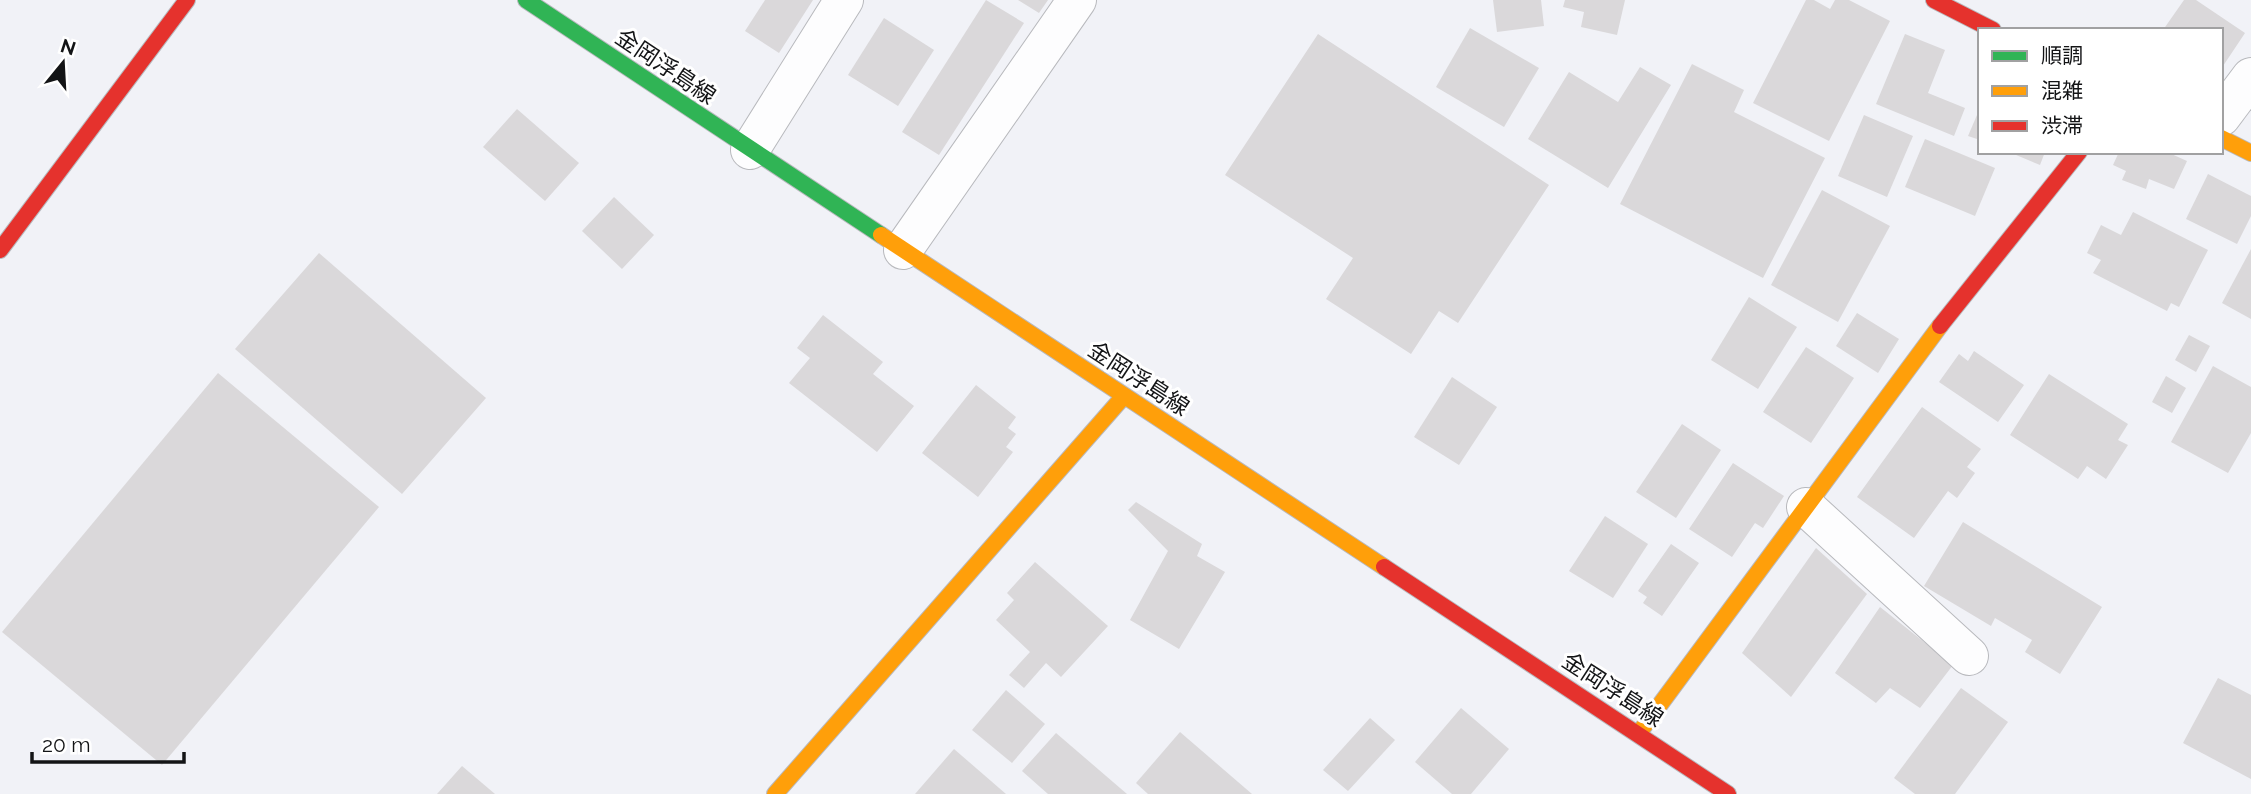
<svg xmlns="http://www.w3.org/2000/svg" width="2251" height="794" viewBox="0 0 2251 794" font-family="Raleway,'Noto Sans JP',sans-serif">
	<rect width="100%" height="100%" fill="#f1f2f7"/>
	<g fill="#dad8da">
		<path d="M765 0H813L779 53 745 31Z"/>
		<path d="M986 0 1024 23 939 155 902 132Z"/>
		<path d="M1018 0H1048L1039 13Z"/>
		<path d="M1493 0H1541L1544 26 1497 32Z"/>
		<path d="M1565 0H1625L1617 35 1581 27 1584 12 1563 7Z"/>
		<path d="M1806 0H1814L1830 9 1835 0H1849L1890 21 1829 141 1753 103Z"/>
		<path d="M2184 0H2196L2245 33 2221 69V30H2163Z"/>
		<path d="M884 18 934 50 898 106 848 75Z"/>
		<path d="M1470 28 1539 68 1504 127 1436 87Z"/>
		<path d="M1318 34 1549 185 1458 323 1439 311 1411 354 1326 299 1353 258 1225 175Z"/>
		<path d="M1905 34 1945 50 1928 93 1965 108 1954 136 1876 104Z"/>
		<path d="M1692 64 1744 90 1734 112 1825 158 1763 278 1620 204Z"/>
		<path d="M1640 67 1671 85 1608 188 1528 139 1569 72 1618 102Z"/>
		<path d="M1980 108V140L1968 136Z"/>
		<path d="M517 109 579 163 545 201 483 147Z"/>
		<path d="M1864 115 1913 136 1887 197 1838 176Z"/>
		<path d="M1925 139 1995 168 1975 216 1905 187Z"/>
		<path d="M2009 152H2045L2040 165Z"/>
		<path d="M2119 152H2167L2187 161 2174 189 2149 179 2146 189 2122 180 2126 171 2113 165Z"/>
		<path d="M2208 174 2251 196V216L2237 244 2186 219Z"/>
		<path d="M1822 190 1890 226 1838 322 1771 285Z"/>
		<path d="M614 197 654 235 622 269 582 231Z"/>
		<path d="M2133 212 2208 250 2179 307 2171 303 2167 311 2093 273 2101 260 2087 253 2101 225 2121 235Z"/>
		<path d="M2251 249V319L2222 303Z"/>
		<path d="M319 253 486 398 402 494 235 349Z"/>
		<path d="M1749 297 1797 327 1758 389 1711 360Z"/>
		<path d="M1857 313 1899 339 1878 373 1836 346Z"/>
		<path d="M823 315 883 362 873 374 914 406 877 452 789 383 810 358 797 348Z"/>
		<path d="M2189 335 2210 346 2196 372 2175 360Z"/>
		<path d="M1806 347 1854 378 1811 443 1763 412Z"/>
		<path d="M1974 351 2024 385 1998 422 1939 382 1959 354 1968 361Z"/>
		<path d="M2213 366 2251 387V433L2228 473 2171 442Z"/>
		<path d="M218 373 379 507 162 765 2 632Z"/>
		<path d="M2049 374 2128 424 2118 440 2128 445 2106 479 2087 466 2078 479 2010 435Z"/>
		<path d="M2166 376 2186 388 2172 413 2152 402Z"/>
		<path d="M1452 377 1497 407 1459 465 1414 437Z"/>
		<path d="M976 385 1016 417 1008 428 1016 434 1006 447 1013 452 978 497 922 453Z"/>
		<path d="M1922 407 1981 449 1967 467 1975 473 1957 498 1948 491 1914 538 1857 497Z"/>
		<path d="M1682 424 1721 450 1676 518 1636 492Z"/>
		<path d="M1733 463 1784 496 1763 528 1755 523 1732 557 1689 529Z"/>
		<path d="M1136 502 1202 544 1197 556 1225 572 1179 649 1130 620 1168 551 1128 510Z"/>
		<path d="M1605 516 1648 544 1613 598 1569 571Z"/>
		<path d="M1963 522 2102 607 2060 674 2025 652 2032 640 1995 618 1991 626 1924 586Z"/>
		<path d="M1671 544 1699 563 1662 616 1643 603 1647 597 1638 591Z"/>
		<path d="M1816 548 1867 594 1791 697 1742 653Z"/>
		<path d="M1035 562 1108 626 1061 677 1046 663 1024 688 1009 675 1030 652 996 620 1014 600 1007 593Z"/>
		<path d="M1880 607 1953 665 1920 708 1890 688 1876 703 1835 673Z"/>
		<path d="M2218 678 2251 695V779L2183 743Z"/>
		<path d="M1961 688 2008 722 1955 794H1915L1894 778Z"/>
		<path d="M1006 690 1045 724 1012 763 972 730Z"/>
		<path d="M1461 708 1509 749 1471 794H1452L1415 762Z"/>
		<path d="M1370 718 1395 740 1348 791 1323 770Z"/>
		<path d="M1180 732 1252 794H1148L1136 783Z"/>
		<path d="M1056 733 1127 794H1048L1022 771Z"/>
		<path d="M954 749 1006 794H915Z"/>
		<path d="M462 766 495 794H437Z"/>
	</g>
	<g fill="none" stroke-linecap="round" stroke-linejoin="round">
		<defs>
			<g id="street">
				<path d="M2221 117 2251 77"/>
				<path d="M750 150 844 0"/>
				<path d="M903 250 1077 0"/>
				<path d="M1806 507 1969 656"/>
			</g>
			<path id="fast" d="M526 0 881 235"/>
			<g id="slow">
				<path d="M2221 138 2251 153"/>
				<path d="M881 235 1384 567"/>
				<path d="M1639 733 1940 326"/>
				<path d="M775 794 1124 396"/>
			</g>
			<g id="jam">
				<path d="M1934 0 1993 30"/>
				<path d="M0 250 187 0"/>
				<path d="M1940 326 2079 152"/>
				<path d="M1384 567 1728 794"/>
			</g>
		</defs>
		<use href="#street" stroke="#b8b9bd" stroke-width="40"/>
		<use href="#fast" stroke="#b8b9bd" stroke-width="18"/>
		<use href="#slow" stroke="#b8b9bd" stroke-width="18"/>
		<use href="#jam" stroke="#b8b9bd" stroke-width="18"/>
		<use href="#street" stroke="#fdfdfe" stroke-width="38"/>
		<use href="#fast" stroke="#30b455" stroke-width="16"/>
		<use href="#slow" stroke="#ff9f0a" stroke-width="16"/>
		<use href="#jam" stroke="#e5322d" stroke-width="16"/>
	</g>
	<g text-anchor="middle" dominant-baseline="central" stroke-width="6" stroke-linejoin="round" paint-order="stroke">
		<g font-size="23" fill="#131416" stroke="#fff">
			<text transform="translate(666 66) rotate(34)">金岡浮島線</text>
			<text transform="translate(1139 378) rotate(33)">金岡浮島線</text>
			<text transform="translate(1613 689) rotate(33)">金岡浮島線</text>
		</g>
	</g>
	<rect x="1978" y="28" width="245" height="126" fill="#ffffff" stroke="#a1a1a2" stroke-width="2"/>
	<rect x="1992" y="51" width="35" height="10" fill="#30b455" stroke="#a1a1a2" stroke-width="2"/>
	<text x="2041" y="63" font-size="21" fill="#131416">順調</text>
	<rect x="1992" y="86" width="35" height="10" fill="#ff9f0a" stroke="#a1a1a2" stroke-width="2"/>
	<text x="2041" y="98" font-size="21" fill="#131416">混雑</text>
	<rect x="1992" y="121" width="35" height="10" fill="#e5322d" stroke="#a1a1a2" stroke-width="2"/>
	<text x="2041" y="133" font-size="21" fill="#131416">渋滞</text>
	<g transform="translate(63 63) rotate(18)" stroke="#ffffff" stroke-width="5" paint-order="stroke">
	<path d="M0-5L12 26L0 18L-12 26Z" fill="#131416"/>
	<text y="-10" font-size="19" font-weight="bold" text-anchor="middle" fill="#131416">N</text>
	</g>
	<path d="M32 752v10h152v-10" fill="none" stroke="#131416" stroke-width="3.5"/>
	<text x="42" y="752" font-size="21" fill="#131416" stroke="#ffffff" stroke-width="5" paint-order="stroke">20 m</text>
</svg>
